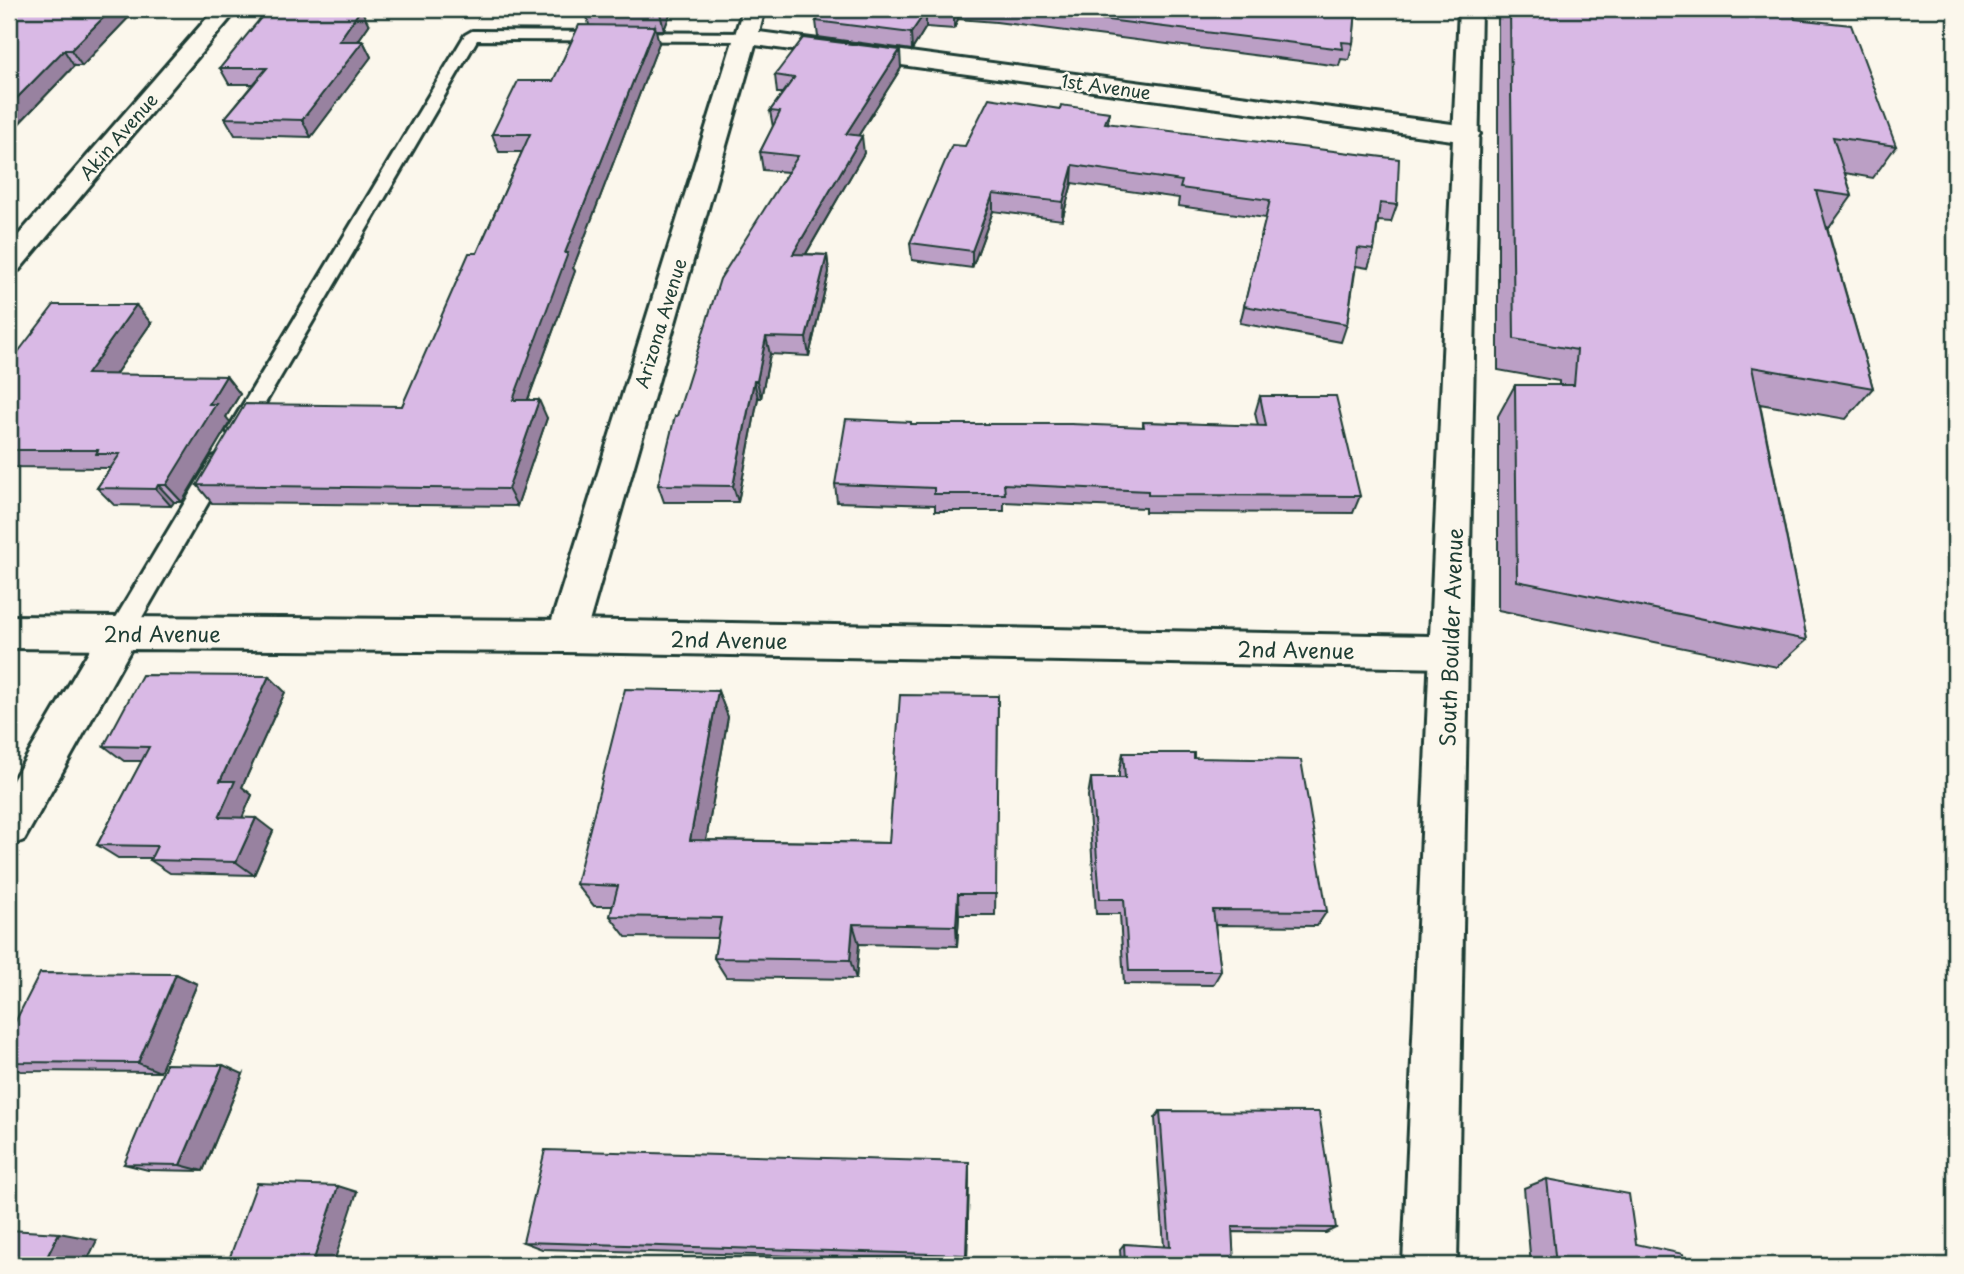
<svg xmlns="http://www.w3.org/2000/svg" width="1964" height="1274" viewBox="0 0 1964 1274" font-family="'Playpen Sans',sans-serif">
	<rect width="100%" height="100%" fill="#fbf7ec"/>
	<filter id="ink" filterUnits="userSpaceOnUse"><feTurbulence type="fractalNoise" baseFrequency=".0143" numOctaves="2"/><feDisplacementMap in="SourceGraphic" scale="14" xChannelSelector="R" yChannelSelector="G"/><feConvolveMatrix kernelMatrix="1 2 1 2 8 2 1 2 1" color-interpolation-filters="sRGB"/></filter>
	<g filter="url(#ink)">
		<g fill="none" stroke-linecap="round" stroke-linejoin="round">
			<defs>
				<g id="service">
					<path d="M472 31 746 33 753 37 746 41 477 40 246 436 238 439 230 436 227 431 230 426 465 35Z"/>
					<path d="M220 455 228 457 231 463 129 640 120 643 111 640 108 633 111 626 212 457Z"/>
				</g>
				<g id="minor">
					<path d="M215 9H238L19 270 9 273V246Z"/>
					<path d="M743 9H765L759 32 1467 126 1476 129 1480 134 1476 139 1467 142 755 45 585 636 580 647 566 652 552 647 547 636Z"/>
					<path d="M9 616 120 617 134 622 139 633 134 644 120 649 9 648Z"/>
					<path d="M1449 636 1463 641 1468 652 1457 1265H1403L1430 652 1435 641Z"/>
				</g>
				<path id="tertiary" d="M1459 9H1481L1468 652 1463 663 1449 668 566 652 131 649 24 840 9 846V787L106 622 120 617 566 620 1430 636Z"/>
			</defs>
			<use href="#service" stroke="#1f3d34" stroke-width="6"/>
			<use href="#minor" stroke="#1f3d34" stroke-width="6"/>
			<use href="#tertiary" stroke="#1f3d34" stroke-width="6"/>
			<use href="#service" fill="#fbf7ec" fill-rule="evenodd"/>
			<use href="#minor" fill="#fbf7ec" fill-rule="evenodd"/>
			<use href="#tertiary" fill="#fbf7ec" fill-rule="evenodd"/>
		</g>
		<g fill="#bb9fc5" stroke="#1f3d34" stroke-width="2">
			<path d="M9 9H145L139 14H132L82 66H74L9 134Z"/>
			<path d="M587 9H672L664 30H655L659 43 573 268 575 271 528 400 547 418 517 506 212 503 197 485 402 406 477 253 522 152H499L492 134 553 81 589 25 586 12Z"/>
			<path d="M809 9H1356L1353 43 1349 60 1341 59 1339 66 996 22 958 19 954 29 926 27 912 50 818 37 816 21 820 16 810 15Z"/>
			<path d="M1498 9H1792L1795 19 1896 146 1873 178 1845 173 1852 196 1829 228 1827 227 1873 388 1846 419 1760 404 1807 640 1777 667 1498 610V416L1515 385H1559V381L1498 370Z"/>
			<path d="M369 25 358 41H363L371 57 311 137 235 135 225 118 253 84H229L220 68Z"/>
			<path d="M901 68 858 136 864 153 806 254 827 255 829 272 809 356 770 354 761 398H758L738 502H664L658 485 677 416 788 172 763 170 760 152 773 127 770 111 783 93H777L775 75Z"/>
			<path d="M1060 109 1109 112 1108 123 1397 205 1391 222 1378 221 1374 250 1368 268 1356 266 1347 324 1341 342 1240 323 1266 218 1178 206 1179 198 1072 183 1062 220 993 211 972 268 912 260 910 243 965 146Z"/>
			<path d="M151 323 115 375 226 376 240 394 226 417 230 422 182 502H174L171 506 114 505 97 488 110 469 109 468 9 467V364Z"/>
			<path d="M1260 396 1360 496 1353 513 1145 512V508L1004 502V511H935V505L837 502 835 484 911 424 1143 427V422L1258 426 1255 413Z"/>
			<path d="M718 691 728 717 706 840 889 843 998 696 995 915H959L957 946 859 944 856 979 726 977 714 958 718 938 626 937 610 916 613 906H594L576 884Z"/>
			<path d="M285 692 242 787 252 795 242 817 273 831 254 875 170 873 150 860 151 858H118L97 845 142 761H124L104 746Z"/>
			<path d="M1123 753 1194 758 1327 911 1317 926 1215 925 1221 971 1213 985 1124 984 1120 914H1096L1088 796 1091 778H1119V771Z"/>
			<path d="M176 974 197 984 160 1072 21 1071 9 1067V1034Z"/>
			<path d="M243 1074 203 1171 148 1170 124 1164Z"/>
			<path d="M1160 1111 1336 1228 1326 1233 1232 1232 1234 1265H1121L1120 1249 1124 1244 1164 1247 1155 1118Z"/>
			<path d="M969 1171 967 1261 542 1249 523 1242Z"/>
			<path d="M1547 1179 1636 1244 1685 1265H1531L1524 1188Z"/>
		</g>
		<g fill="#9882a0" stroke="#1f3d34" stroke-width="2">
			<path d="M112 9H128L132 14 82 66 71 50Z"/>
			<path d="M136 9H145L139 14Z"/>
			<path d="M361 9 369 25 346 58 339 41Z"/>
			<path d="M661 9H672L664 30 660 13Z"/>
			<path d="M956 9H958V19L954 29V13Z"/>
			<path d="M926 11V27L912 50 911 33Z"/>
			<path d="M655 26 659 43 573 268 575 271 521 418 513 400 565 253Z"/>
			<path d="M363 41 371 57 311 137 302 120Z"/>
			<path d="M64 50 74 66 9 134V106Z"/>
			<path d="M900 50 901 68 848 152 846 134Z"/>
			<path d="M862 136 864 153 796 271 793 254Z"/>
			<path d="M1073 165 1072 183 1062 220 1063 202Z"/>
			<path d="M993 194V211L972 268V251Z"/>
			<path d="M827 255 829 272 809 356 806 338Z"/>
			<path d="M136 305 151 323 103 392 87 374Z"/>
			<path d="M766 337 770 354 761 398 757 381Z"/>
			<path d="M226 376 240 394 226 417 230 422 182 502 166 485 209 404Z"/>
			<path d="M754 381 758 398 738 502 733 486Z"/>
			<path d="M539 400 547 418 517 506 508 489Z"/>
			<path d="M158 485 174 502 171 506 156 489Z"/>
			<path d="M269 676 285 692 242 787 252 795 237 830 219 817 220 781Z"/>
			<path d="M718 691 728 717 702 863 690 840Z"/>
			<path d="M256 818 273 831 254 875 236 862Z"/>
			<path d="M958 894 959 915 957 946 956 926Z"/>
			<path d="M853 924 859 944 856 979 850 960Z"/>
			<path d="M176 974 197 984 160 1072 138 1063Z"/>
			<path d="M223 1065 243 1074 203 1171 180 1165Z"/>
			<path d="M969 1162V1171L967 1261 966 1255Z"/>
			<path d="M338 1186 357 1192 333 1265H312Z"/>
			<path d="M59 1233 97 1240 85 1265H43Z"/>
		</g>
		<g fill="#d9b9e5" stroke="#1f3d34" stroke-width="2">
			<path d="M9 9H112L71 50H64L9 106Z"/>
			<path d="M268 9H361L339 41H363L302 120 225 118 267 68H220Z"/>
			<path d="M587 9H661L660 13 586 12Z"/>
			<path d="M826 9H956L954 13 926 11 911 33 816 21Z"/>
			<path d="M1018 9H1356L1353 43 1342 42 1343 49Z"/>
			<path d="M1510 9H1792L1795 19 1851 25 1896 146 1833 137 1852 196 1816 191 1873 388 1752 367 1807 640 1517 581 1515 385H1574L1577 350 1514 339Z"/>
			<path d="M579 25 655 26 565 253H568L513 400H539L508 489 197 485 245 404 402 406 469 253H477L530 134H492L518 81H553Z"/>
			<path d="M803 38 900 50 846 134 862 136 793 254 827 255 806 338 766 337 757 381H754L733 486 658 485 675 416H677L720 279 798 156 760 152 780 112 770 111 794 78 775 75Z"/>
			<path d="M989 98 1060 109 1061 105 1109 112 1105 123 1399 159 1397 205 1380 203 1374 250 1358 248 1347 324 1244 306 1270 200 1180 188 1182 181 1073 165 1063 202 993 194 972 251 910 243 952 145 965 146Z"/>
			<path d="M54 305H136L87 374 226 376 209 404H216L166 485H158L156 489 97 488 120 454H96L98 450H9V364Z"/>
			<path d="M1260 396H1336L1360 496 1148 495V491L1004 484 1005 494H934V488L835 484 846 419 911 422V424H1071L1144 427 1143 422 1266 426Z"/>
			<path d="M142 675 269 676 220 781H235L219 817 256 818 236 862 150 860 157 846 97 845 149 747 104 746Z"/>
			<path d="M625 689 718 691 690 840 889 843 900 695 998 696 996 894H958L956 926 853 924 850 960 714 958 721 918 610 916 618 886 576 884Z"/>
			<path d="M1123 753H1194V758L1301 760 1327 911 1213 910 1221 971H1129L1124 899H1100L1091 778H1125Z"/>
			<path d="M40 973 176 974 138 1063 9 1062V1034Z"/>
			<path d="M166 1064 223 1065 180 1165 124 1164Z"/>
			<path d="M1160 1111 1319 1112 1336 1228 1232 1227 1234 1265H1125L1124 1244 1170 1247Z"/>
			<path d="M545 1150 969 1162 966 1255 523 1242Z"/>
			<path d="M1547 1179 1629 1194 1636 1244 1683 1254 1685 1265H1556Z"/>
			<path d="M257 1183 338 1186 312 1265H227Z"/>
			<path d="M9 1230 59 1233 43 1265H9Z"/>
		</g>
	</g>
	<g text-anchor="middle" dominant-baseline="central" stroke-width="5" stroke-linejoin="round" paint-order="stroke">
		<g font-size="18" fill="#1f3d34" stroke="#fbf7ec">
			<text transform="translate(1106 86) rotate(8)">1st Avenue</text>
			<text transform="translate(118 136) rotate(-49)">Akin Avenue</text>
			<text transform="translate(660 323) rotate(-73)">Arizona Avenue</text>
		</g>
		<g font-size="21" fill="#1f3d34" stroke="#fbf7ec">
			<text x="162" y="633">2nd Avenue</text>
			<text transform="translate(1450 637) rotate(-88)">South Boulder Avenue</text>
			<text transform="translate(729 639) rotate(1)">2nd Avenue</text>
			<text transform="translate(1296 649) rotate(1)">2nd Avenue</text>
		</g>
	</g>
	<rect width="1964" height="1274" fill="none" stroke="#fbf7ec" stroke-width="35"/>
	<rect x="18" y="18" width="1929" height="1239" fill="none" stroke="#1f3d34" stroke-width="2.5" filter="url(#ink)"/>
</svg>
